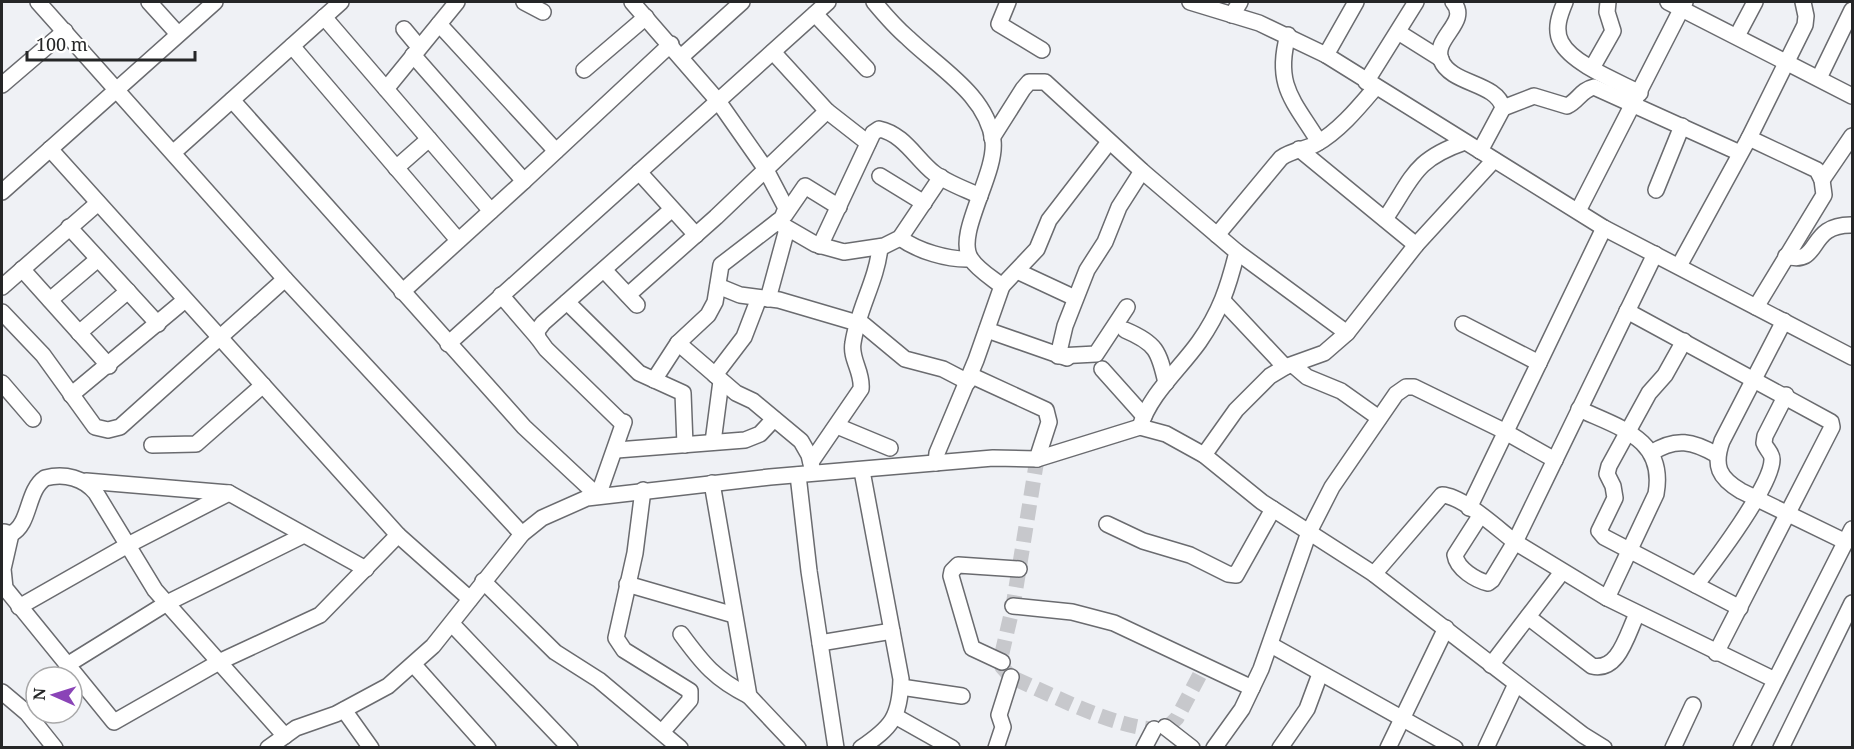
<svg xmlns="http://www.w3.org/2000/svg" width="1854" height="749" viewBox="0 0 1854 749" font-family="'Noto Serif',serif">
	<rect width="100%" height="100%" fill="#eff1f5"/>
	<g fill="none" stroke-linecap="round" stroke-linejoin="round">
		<path stroke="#c7c8cc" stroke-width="15" stroke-dasharray="15 8" stroke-linecap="butt" d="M1037 459 1013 606 1002 653V667L1011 677C1050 694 1111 726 1153 729 1163 730 1171 725 1177 718L1205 665"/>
		<defs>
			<g id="minor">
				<path d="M38 2 285 279 522 534"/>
				<path d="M149 2 178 34"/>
				<path d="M524 2 543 12"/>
				<path d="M632 2 718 101 765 168 786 208 782 218 721 265 715 302 708 315 678 343 654 380"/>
				<path d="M874 2C884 14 895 27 908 38 939 68 987 95 993 141 997 174 954 235 971 259 978 270 992 278 1002 286L976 360 937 453 936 463"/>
				<path d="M1008 2 999 24 1042 50"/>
				<path d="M1190 2 1259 23 1326 55 1604 228 1852 357"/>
				<path d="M1453 2C1471 22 1432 38 1441 60 1451 85 1497 82 1503 108L1480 151"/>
				<path d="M1565 2C1560 14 1554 29 1561 42 1572 64 1619 82 1640 93"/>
				<path d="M1668 2 1852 96"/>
				<path d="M815 14 867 69"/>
				<path d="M1232 15 1240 2"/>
				<path d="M324 17 491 211"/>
				<path d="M439 24 556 151"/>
				<path d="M404 29 419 47"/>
				<path d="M1398 32 1441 59"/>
				<path d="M1288 35C1274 86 1294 101 1319 142"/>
				<path d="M1737 36 1755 2"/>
				<path d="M292 46 458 240"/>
				<path d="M773 52 827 111 868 143"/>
				<path d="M413 55 524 181 671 44"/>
				<path d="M1326 55 1356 2"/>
				<path d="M681 57 742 2"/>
				<path d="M1592 68 1613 31 1607 12 1608 2"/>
				<path d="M584 70 646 17"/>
				<path d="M1819 78 1852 10"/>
				<path d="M1366 82 1416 2"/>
				<path d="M2 85 65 31"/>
				<path d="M386 89 457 2"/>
				<path d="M232 100 524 427 598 496 624 422"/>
				<path d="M1503 108 1534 96 1567 106C1578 101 1581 90 1594 87L1740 153"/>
				<path d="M992 138 1023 89 1029 82H1045L1142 171 1237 252C1228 288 1220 312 1199 342 1179 370 1150 394 1140 427"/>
				<path d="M1749 138 1817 170 1822 180 1824 195 1756 307"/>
				<path d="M1299 149 1416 245"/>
				<path d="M174 152 341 2"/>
				<path d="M396 168 429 139"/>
				<path d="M639 172 696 235"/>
				<path d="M880 176 924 203"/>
				<path d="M1822 180 1852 136"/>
				<path d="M1656 190 1682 126"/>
				<path d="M2 192 215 2"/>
				<path d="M1578 211 1685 2"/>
				<path d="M785 215 805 186 839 207"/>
				<path d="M1385 219C1413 178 1413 160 1465 142"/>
				<path d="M777 222 815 244 844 252 884 246 900 238 941 177"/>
				<path d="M69 227 158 324"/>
				<path d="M1217 235 1281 158C1292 150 1304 150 1316 144 1339 131 1358 108 1375 88"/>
				<path d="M900 238C918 251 948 260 970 259"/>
				<path d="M820 246 873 133 879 129C904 134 916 159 934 173 947 183 965 189 980 196"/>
				<path d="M1237 252 1347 333"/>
				<path d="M1786 256C1822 267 1806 224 1852 225"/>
				<path d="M1679 266 1749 138 1805 25 1806 16 1803 2"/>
				<path d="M22 269 109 366"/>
				<path d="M604 270 637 305"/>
				<path d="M1017 271 1075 298"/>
				<path d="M718 286 740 295 779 300 864 325 905 359 943 369 968 382"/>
				<path d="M1002 286 1037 249 1049 220 1109 142"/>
				<path d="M2 287 98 203"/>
				<path d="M402 292 524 181"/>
				<path d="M501 295 538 338"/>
				<path d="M628 295 716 217 827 111"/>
				<path d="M768 299 787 229"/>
				<path d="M50 300 98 259"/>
				<path d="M567 302 639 373 683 393 685 445"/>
				<path d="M1224 302 1285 367"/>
				<path d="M1127 307 1096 354 1058 356 1065 326 1087 270 1105 242 1119 207 1142 171"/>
				<path d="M1627 311 1831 422 1832 427 1716 653"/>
				<path d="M2 312 43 355 95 427 108 430 120 427 285 279"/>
				<path d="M1784 321 1722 441C1713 466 1719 478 1741 491L1846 542"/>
				<path d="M1463 324 1539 363"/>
				<path d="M987 330 1067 358"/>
				<path d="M1125 330C1156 343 1159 351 1166 383"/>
				<path d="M79 333 128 291"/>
				<path d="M1684 341 1665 375 1649 393 1609 466 1607 474 1613 486 1615 498 1599 531 1604 537 1740 608"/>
				<path d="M678 343 736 393 753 401 801 441 809 455 812 468"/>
				<path d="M448 344 828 2"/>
				<path d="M1293 365 1307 377 1341 391 1379 418"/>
				<path d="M1102 369 1144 416"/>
				<path d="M715 375 744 337 759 298"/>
				<path d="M970 375 1046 410 1049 422 1037 459"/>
				<path d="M2 383 33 419"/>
				<path d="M71 395 185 300"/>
				<path d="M1579 409C1620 428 1666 439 1656 494L1607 598"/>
				<path d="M620 421 546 349 538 338 537 331 543 323 671 210"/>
				<path d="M837 426 890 448"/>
				<path d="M713 442 721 381"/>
				<path d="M152 445 196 444 263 385"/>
				<path d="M617 450 745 440 760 434 774 419"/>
				<path d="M1651 453C1676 437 1693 441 1717 455"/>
				<path d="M1204 455 1236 410 1270 376 1285 367 1324 353 1347 333 1416 245 1494 160"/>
				<path d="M811 462 861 389C863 372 850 359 853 343 858 309 877 280 880 247"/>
				<path d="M798 475 809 571 836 748"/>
				<path d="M86 481 229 493 366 569"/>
				<path d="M712 483 749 696 798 748"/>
				<path d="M643 490 635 553 616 638 624 650 690 691V700L662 732"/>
				<path d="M1469 508 1604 228"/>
				<path d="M1480 516 1455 555C1457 569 1476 580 1488 583L1492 580 1515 542 1607 598 1775 680"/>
				<path d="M1107 524 1143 541 1190 555 1228 574 1236 575 1273 509"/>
				<path d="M4 532 11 534C31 524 26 491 45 478 65 473 84 478 96 493L155 590 285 736"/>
				<path d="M11 534 3 569 5 588 114 722 221 661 320 615 398 535 50 149"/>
				<path d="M398 535 470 599"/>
				<path d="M1374 574 1442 495C1463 496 1498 529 1515 542L1655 254"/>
				<path d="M483 581 555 652 599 680 680 748"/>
				<path d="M627 584 734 615"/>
				<path d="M1696 585C1713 563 1773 484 1772 459 1772 453 1766 449 1764 443L1765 436 1786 395"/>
				<path d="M1013 606 1072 612 1114 623 1252 688"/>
				<path d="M19 607 128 545 229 493"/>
				<path d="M1528 617 1592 666C1619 672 1627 634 1637 614"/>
				<path d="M452 624 570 748"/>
				<path d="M681 634C703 664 715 679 749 696"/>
				<path d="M820 643 892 631"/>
				<path d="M1271 645 1455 748"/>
				<path d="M1002 662 972 648 951 576 952 571 958 565 1019 569"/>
				<path d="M67 665 167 603 302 536"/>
				<path d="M414 665 488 748"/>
				<path d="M1491 665 1562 572"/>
				<path d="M901 687 962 696"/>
				<path d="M2 692 27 713 55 748"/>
				<path d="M344 710 371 748"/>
				<path d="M895 716 952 748"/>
				<path d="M1165 727 1192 748"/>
				<path d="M268 748 296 728 336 714 388 686 433 646 522 534 542 518 587 498 770 477 993 458 1037 459 1140 427 1166 434 1204 455 1262 502 1374 574 1583 735 1604 748"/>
				<path d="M861 748C892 727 900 717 901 679L862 471"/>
				<path d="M996 748 1003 727 999 715 1011 677"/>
				<path d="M1144 748 1154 729"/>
				<path d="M1214 748 1242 709 1261 669 1309 532 1332 487 1396 394 1406 387H1414L1500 429 1555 460"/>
				<path d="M1280 748 1307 709 1320 674"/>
				<path d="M1388 748 1446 628"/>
				<path d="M1486 748 1516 684"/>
				<path d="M1673 748 1693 705"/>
				<path d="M1741 748 1852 529"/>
				<path d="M1781 748 1852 603"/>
			</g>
		</defs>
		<use href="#minor" stroke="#6a6b6f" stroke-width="18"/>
		<use href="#minor" stroke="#fff" stroke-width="15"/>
	</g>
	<rect width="1854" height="749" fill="none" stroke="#252627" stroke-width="6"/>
	<g transform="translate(54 695) rotate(273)"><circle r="28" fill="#ffffff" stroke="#a8a8a9" stroke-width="1.5"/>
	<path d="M0-4.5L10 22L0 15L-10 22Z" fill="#8a44b7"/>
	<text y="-9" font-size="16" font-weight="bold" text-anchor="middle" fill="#252627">N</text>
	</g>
	<path d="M27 51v9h168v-9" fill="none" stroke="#252627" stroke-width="3"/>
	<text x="36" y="51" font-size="18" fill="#252627" stroke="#ffffff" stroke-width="4.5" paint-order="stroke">100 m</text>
</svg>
